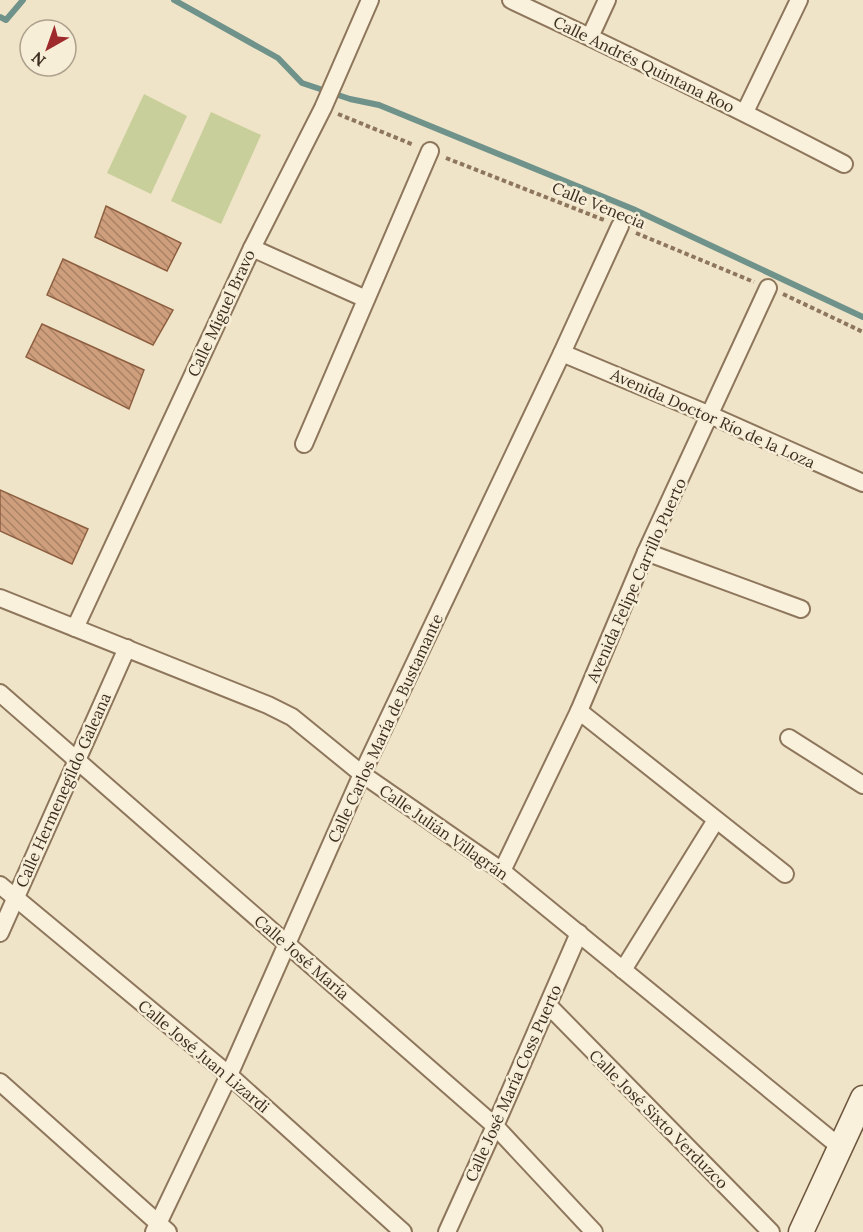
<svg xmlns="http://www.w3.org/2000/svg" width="863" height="1232" viewBox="0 0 863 1232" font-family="Lora,serif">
	<defs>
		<pattern id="building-back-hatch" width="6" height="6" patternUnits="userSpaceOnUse" patternTransform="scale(1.5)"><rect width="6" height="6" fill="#cf9f7d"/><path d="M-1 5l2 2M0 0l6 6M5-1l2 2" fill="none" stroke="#a98266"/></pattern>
	</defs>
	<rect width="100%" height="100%" fill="#f0e4c8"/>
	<g fill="#c9cf9b">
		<path d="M144 94 187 116 151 194 107 173Z"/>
		<path d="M211 112 261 135 221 224 171 201Z"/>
	</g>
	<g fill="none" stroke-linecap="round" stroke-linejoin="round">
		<g stroke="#6f938a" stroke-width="6">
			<path d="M174 0 278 58 302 83 350 99 379 105 633 209 863 317"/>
			<path d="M0 17 6 20 23 0"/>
		</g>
	</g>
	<g fill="url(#building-back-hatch)" stroke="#8d5f41" stroke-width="1.5">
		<path d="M106 206 181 243 167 271 95 237Z"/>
		<path d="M63 259 173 310 153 345 47 295Z"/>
		<path d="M42 324 144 370 129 409 26 357Z"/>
		<path d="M0 490 88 529 72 564 0 531Z"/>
	</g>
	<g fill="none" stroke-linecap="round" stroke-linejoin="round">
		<defs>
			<g id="street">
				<path d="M511 0C623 52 734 107 844 164"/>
				<path d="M590 37 607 0"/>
				<path d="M745 112 799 0"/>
				<path d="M252 248 366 299"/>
				<path d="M562 353 710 415 863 483"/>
				<path d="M304 444 430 151"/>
				<path d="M646 552 801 609"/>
				<path d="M0 598 268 705 292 717 362 774 502 871 840 1147"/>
				<path d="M75 628 252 248 323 108 370 0"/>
				<path d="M0 693 495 1126 594 1232"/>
				<path d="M579 711 785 874"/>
				<path d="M789 738 863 785"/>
				<path d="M502 871 579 711 646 552 768 288"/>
				<path d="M0 885 229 1075 403 1232"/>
				<path d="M0 933 127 648"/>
				<path d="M623 970 716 820"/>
				<path d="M548 1005 771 1232"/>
				<path d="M0 1082 168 1232"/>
				<path d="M154 1232 229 1075 362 774 562 353 620 226"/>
				<path d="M447 1232 495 1126 579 933"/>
			</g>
			<path id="secondary" d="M801 1232 863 1098"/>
		</defs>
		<use href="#street" stroke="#8d765c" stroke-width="20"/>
		<use href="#secondary" stroke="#6f573f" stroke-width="27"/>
		<g stroke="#8d765c" stroke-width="4" stroke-dasharray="4.5 3" stroke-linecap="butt">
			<path d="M338 114 414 145"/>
			<path d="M446 158 604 220"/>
			<path d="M636 233 754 282"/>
			<path d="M783 294 863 332"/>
		</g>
		<use href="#street" stroke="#faf1dc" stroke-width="16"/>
		<use href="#secondary" stroke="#faf1dc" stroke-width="24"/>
	</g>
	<g text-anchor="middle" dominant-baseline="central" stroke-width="5" stroke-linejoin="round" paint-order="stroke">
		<g font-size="16" fill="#3d2e20" stroke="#f7eed8">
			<text transform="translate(644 64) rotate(26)">Calle Andrés Quintana Roo</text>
			<text transform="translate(599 205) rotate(22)">Calle Venecia</text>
			<text transform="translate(221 313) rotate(-65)">Calle Miguel Bravo</text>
			<text transform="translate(713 418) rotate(24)">Avenida Doctor Río de la Loza</text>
			<text transform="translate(636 580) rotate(-66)">Avenida Felipe Carrillo Puerto</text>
			<text transform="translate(385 728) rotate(-65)">Calle Carlos María de Bustamante</text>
			<text transform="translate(63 790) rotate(-66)">Calle Hermenegildo Galeana</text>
			<text transform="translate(444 832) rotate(35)">Calle Julián Villagrán</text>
			<text transform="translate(302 957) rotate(41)">Calle José María</text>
			<text transform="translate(204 1056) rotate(40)">Calle José Juan Lizardi</text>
			<text transform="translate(513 1083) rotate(-66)">Calle José María Coss Puerto</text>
			<text transform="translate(659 1119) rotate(45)">Calle José Sixto Verduzco</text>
		</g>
	</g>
	<g transform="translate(48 48) rotate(220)"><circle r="28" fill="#f7eed8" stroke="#ada18e" stroke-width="1.5"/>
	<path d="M0-4.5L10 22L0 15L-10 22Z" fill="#9e2a2b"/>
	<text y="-9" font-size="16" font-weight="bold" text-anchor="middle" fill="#3d2e20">N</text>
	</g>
</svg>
